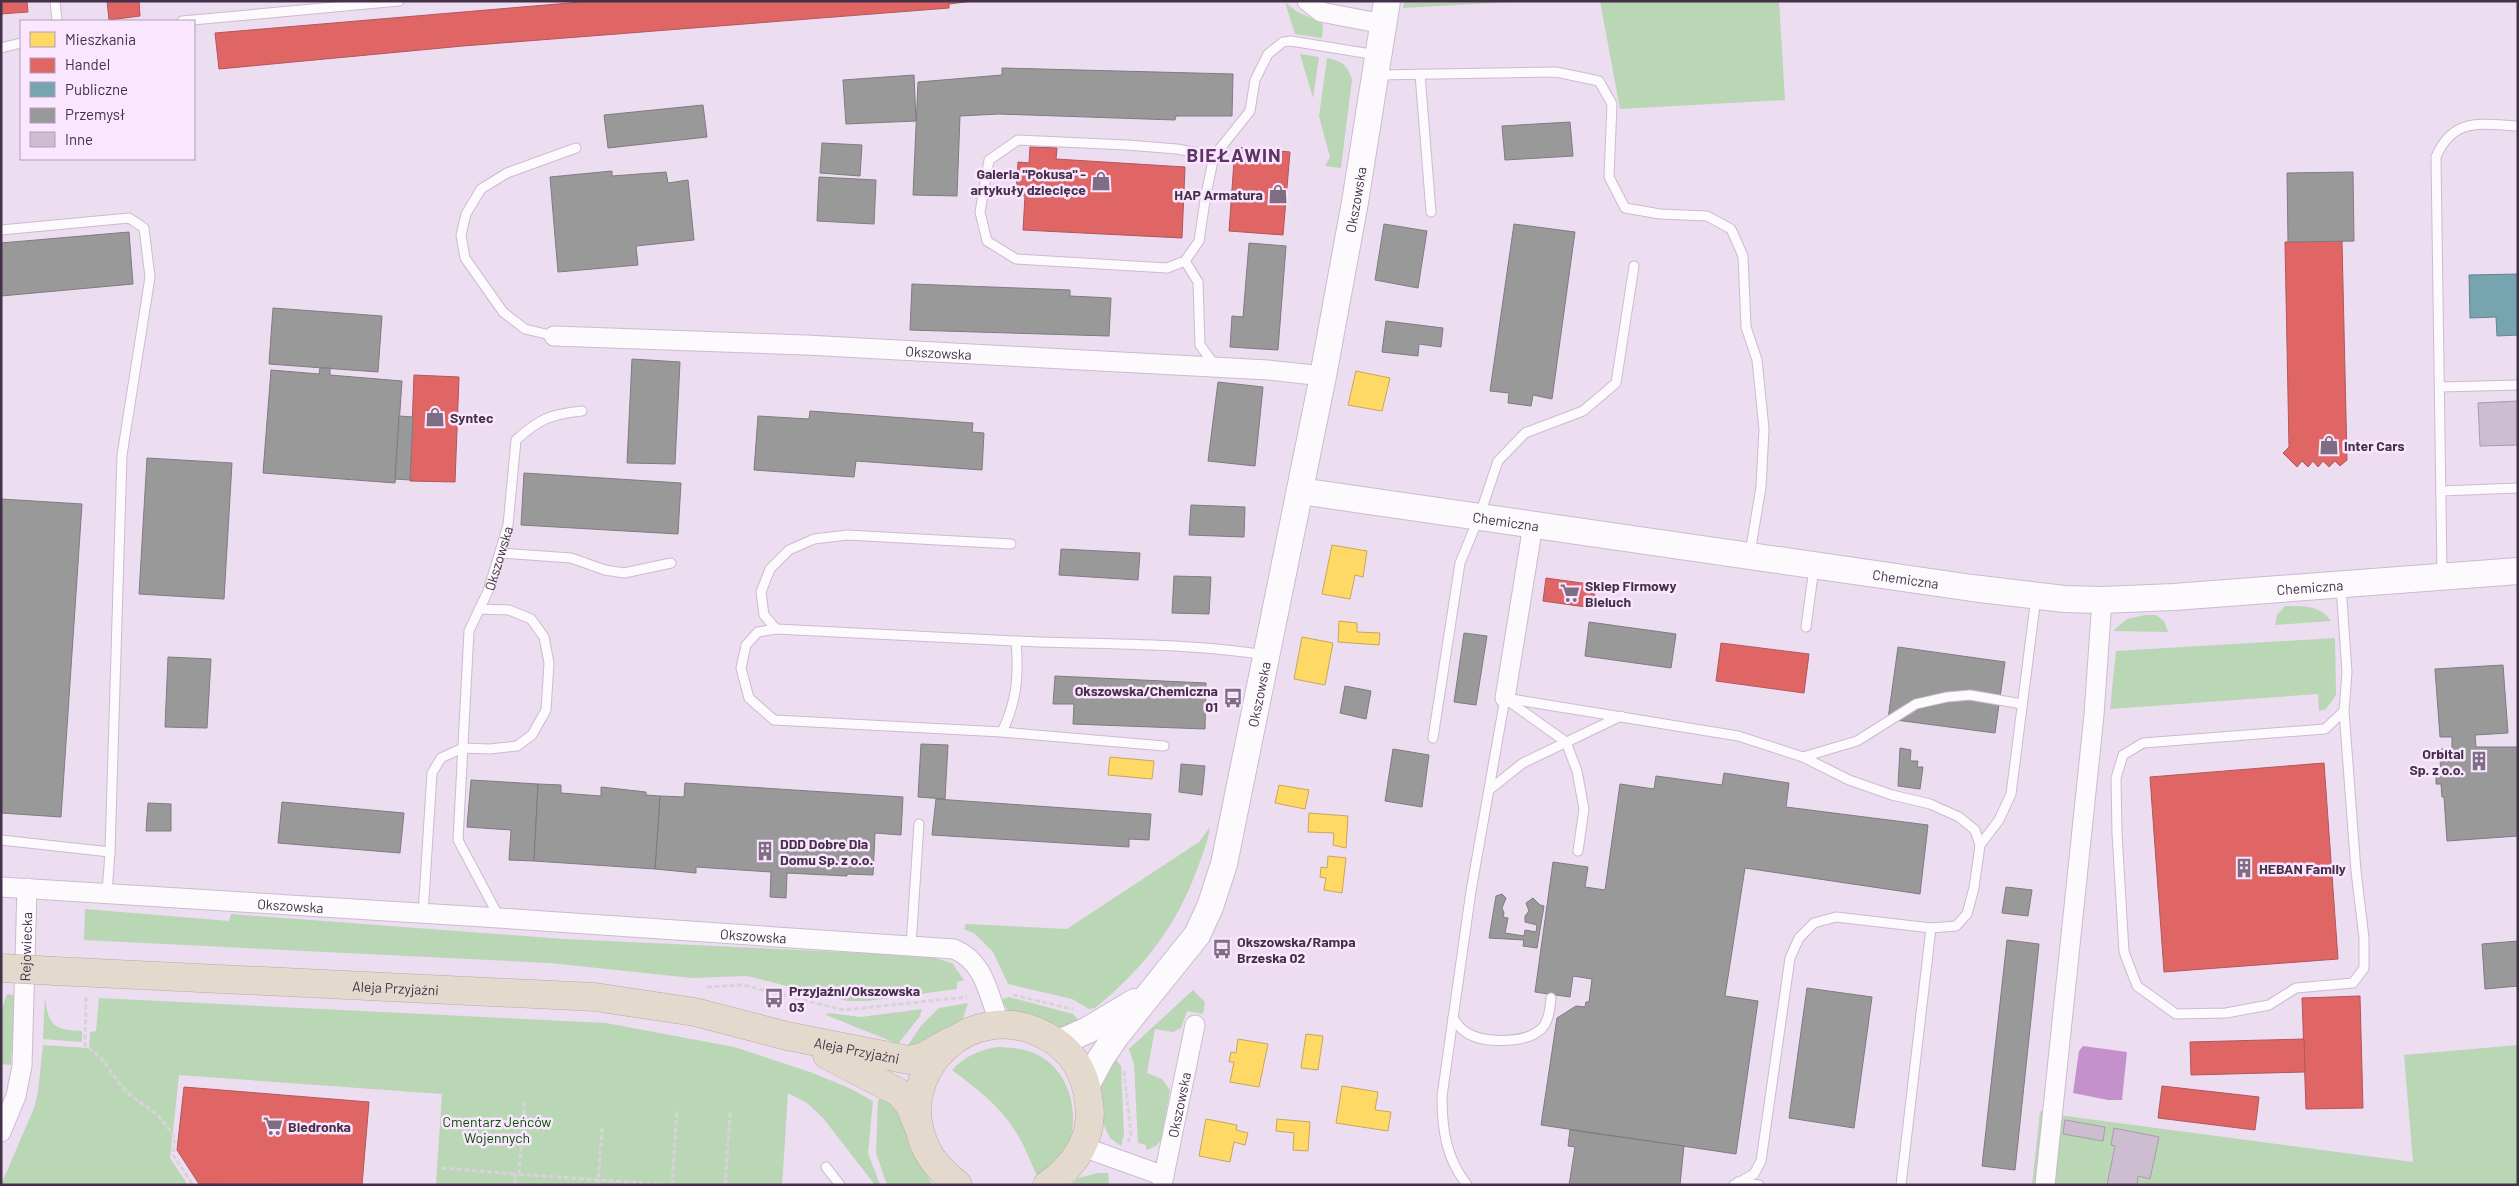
<svg xmlns="http://www.w3.org/2000/svg" width="2519" height="1186" viewBox="0 0 2519 1186" font-family="Barlow,sans-serif">
	<rect width="100%" height="100%" fill="#edddf0"/>
	<g fill="#b9d6b5">
		<path d="M1404 1H1532L1403 8Z"/>
		<path d="M1600 1H1779L1785 100 1620 109Z"/>
		<path d="M1285 2 1296 11 1323 24 1322 38 1295 34Z"/>
		<path d="M1300 54 1319 57 1313 98Z"/>
		<path d="M1327 58C1341 61 1347 64 1352 79L1341 168 1325 166 1330 157 1319 116Z"/>
		<path d="M2285 606C2302 606 2321 605 2331 621L2275 625 2277 615Z"/>
		<path d="M2145 615H2156L2164 621 2168 632 2113 631 2127 619Z"/>
		<path d="M2335 638 2336 695 2326 709 2319 711 2318 694 2110 709 2116 651Z"/>
		<path d="M1210 827C1208 841 1203 854 1198 867 1176 927 1144 968 1095 1008L1089 1009 1072 999 1008 984 993 952 975 934 964 929 966 924 1067 929 1199 842Z"/>
		<path d="M85 909 229 921 231 914 564 939 928 956 952 963 964 980 957 982V989L867 1001H848L747 976 692 978 550 963 84 940Z"/>
		<path d="M1193 990 1205 1002 1203 1014 1187 1011 1181 1028 1173 1032 1155 1029 1147 1073 1162 1079 1170 1090 1161 1140 1156 1146 1146 1150V1145L1138 1143 1134 1064 1129 1049Z"/>
		<path d="M7 994 15 995 11 1065 1 1064V1011Z"/>
		<path d="M45 996C48 1026 54 1030 82 1031V1042L43 1039Z"/>
		<path d="M1009 997 1073 1014 1080 1021 1060 1030 1010 1013 1001 1000Z"/>
		<path d="M99 998 606 1023 734 1047 810 1072 849 1088 873 1101 868 1153 880 1185H875L823 1118 807 1103 788 1093 782 1185H436L442 1094 179 1075 170 1158 188 1185H1L34 1108 38 1092 43 1045 89 1048 90 1032 96 1031Z"/>
		<path d="M968 1003 962 1022 904 1051 921 1026 939 1008Z"/>
		<path d="M922 1009 920 1016 898 1044 826 1015 828 1013 861 1017Z"/>
		<path d="M2518 1045V1185H2032L2040 1111 2058 1115 2413 1162 2404 1055Z"/>
		<path d="M998 1047C1011 1048 1024 1048 1036 1054 1070 1069 1083 1119 1065 1150 1060 1161 1047 1170 1038 1178 1031 1163 1025 1146 1016 1132 1000 1106 976 1088 952 1070 966 1056 978 1050 998 1047Z"/>
		<path d="M1113 1056 1121 1066 1124 1134 1121 1146 1110 1138 1102 1121 1100 1086Z"/>
		<path d="M883 1092 898 1106 910 1149 933 1185H887L876 1153 878 1101Z"/>
		<path d="M1098 1173H1108L1109 1185H1072L1078 1178Z"/>
	</g>
	<path fill="#c491cc" d="M2083 1046 2127 1052 2122 1100H2108L2073 1093 2079 1051Z"/>
	<g fill="#ffd966" stroke="#c7a65d">
		<path d="M1356 371 1390 378 1382 411 1348 405Z"/>
		<path d="M1332 545 1367 551 1363 577 1355 575 1350 599 1322 594Z"/>
		<path d="M1339 621 1357 623V632L1380 633 1379 645 1338 642Z"/>
		<path d="M1302 637 1333 643 1325 685 1294 679Z"/>
		<path d="M1110 757 1154 761 1152 779 1108 775Z"/>
		<path d="M1279 785 1309 790 1305 809 1275 803Z"/>
		<path d="M1309 813 1348 816 1346 848 1333 845 1334 833 1308 832Z"/>
		<path d="M1328 856 1346 858 1342 893 1324 890 1326 878 1320 877 1321 867 1327 868Z"/>
		<path d="M1306 1034 1323 1036 1318 1070 1301 1068Z"/>
		<path d="M1238 1039 1268 1044 1259 1087 1230 1082 1234 1062H1229L1231 1052 1236 1053Z"/>
		<path d="M1342 1086 1378 1092 1375 1110 1391 1112 1388 1131 1336 1123Z"/>
		<path d="M1206 1119 1237 1125 1236 1130 1248 1133 1245 1145 1234 1142 1230 1162 1199 1156Z"/>
		<path d="M1277 1119 1310 1122 1308 1151 1293 1150 1294 1133 1276 1131Z"/>
	</g>
	<g fill="#e06666" stroke="#b1565d">
		<path d="M1 1H27L28 12 1 14Z"/>
		<path d="M107 1H139L140 16 109 20Z"/>
		<path d="M593 1H973L949 4V8L463 46 219 69 215 33Z"/>
		<path d="M1030 147 1057 148 1056 159 1185 167 1182 238 1023 230 1025 196 1016 195 1018 162 1029 163Z"/>
		<path d="M1235 147 1290 152 1283 235 1229 231Z"/>
		<path d="M2342 241 2347 460 2340 466 2335 461 2329 467 2323 461 2318 467 2313 461 2308 467 2302 461 2297 467 2283 453 2289 447 2285 242Z"/>
		<path d="M414 375 459 377 455 482 410 481Z"/>
		<path d="M1546 578 1596 585 1593 608 1543 601Z"/>
		<path d="M1721 643 1809 654 1804 693 1716 681Z"/>
		<path d="M2324 763 2338 959 2164 972 2150 777Z"/>
		<path d="M2360 996 2363 1108 2306 1109 2302 998Z"/>
		<path d="M2304 1039 2305 1072 2191 1075 2190 1042Z"/>
		<path d="M2162 1086 2259 1097 2255 1130 2158 1118Z"/>
		<path d="M184 1087 369 1102 362 1185 199 1184 177 1150Z"/>
	</g>
	<path fill="#76a5af" stroke="#678290" d="M2518 274V335L2497 336 2496 317 2470 318 2469 275Z"/>
	<g fill="#999" stroke="#807a81">
		<path d="M1002 68 1233 74 1232 116H1176L1175 120 999 114 960 116 957 196 913 195 918 82 1002 75Z"/>
		<path d="M914 75 916 121 846 124 843 80Z"/>
		<path d="M703 105 707 137 608 148 604 115Z"/>
		<path d="M1570 122 1573 156 1505 160 1502 126Z"/>
		<path d="M822 143 862 145 860 176 820 173Z"/>
		<path d="M612 171V176L666 172 668 183 688 180 694 240 636 246 638 265 558 272 550 177Z"/>
		<path d="M2353 172 2354 241 2288 242 2287 173Z"/>
		<path d="M819 177 876 180 874 224 817 221Z"/>
		<path d="M1384 224 1427 231 1418 288 1375 280Z"/>
		<path d="M1514 224 1575 232 1552 399 1533 395 1531 406 1508 403 1509 393 1490 391Z"/>
		<path d="M129 232 133 284 1 296V243Z"/>
		<path d="M1249 243 1286 246 1278 350 1230 347 1232 316 1243 317Z"/>
		<path d="M912 284 1070 290V296L1111 298 1109 336 910 330Z"/>
		<path d="M273 308 382 316 378 372 269 364Z"/>
		<path d="M1386 321 1443 328 1441 347 1419 344 1418 356 1382 352Z"/>
		<path d="M632 359 680 362 675 464 627 463Z"/>
		<path d="M320 368H330V375L402 381 395 483 263 473 271 370 319 374Z"/>
		<path d="M1218 382 1263 387 1255 466 1208 461Z"/>
		<path d="M810 411 973 423 972 432 984 433 982 470 856 461 854 477 754 470 758 416 809 419Z"/>
		<path d="M399 416 413 417 410 480 395 479Z"/>
		<path d="M147 458 232 463 224 599 139 594Z"/>
		<path d="M524 473 681 483 678 534 521 525Z"/>
		<path d="M1 499 82 504 61 817 1 813Z"/>
		<path d="M1191 505 1245 507 1244 537 1189 535Z"/>
		<path d="M1061 549 1140 553 1138 580 1059 575Z"/>
		<path d="M1174 576 1211 577 1209 614 1172 613Z"/>
		<path d="M1589 622 1676 634 1671 668 1585 656Z"/>
		<path d="M1464 633 1487 636 1476 705 1454 702Z"/>
		<path d="M1898 647 2005 662 1995 733 1888 719Z"/>
		<path d="M168 657 211 659 207 728 165 727Z"/>
		<path d="M2503 665 2508 733 2475 735 2476 747H2518V836L2447 841 2444 797H2442L2441 784H2436V773L2441 772 2439 749H2452V737H2440L2435 669Z"/>
		<path d="M1055 676 1206 683 1205 729 1073 724 1074 704H1053Z"/>
		<path d="M1345 686 1371 691 1366 719 1340 713Z"/>
		<path d="M921 744 948 745 945 799 918 797Z"/>
		<path d="M1900 748 1911 750 1910 761H1918L1917 767H1923L1920 789 1898 786Z"/>
		<path d="M1393 749 1429 755 1422 807 1385 801Z"/>
		<path d="M1181 764 1205 766 1202 795 1179 792Z"/>
		<path d="M1724 773 1789 783 1786 807 1928 825 1920 894 1745 868 1725 996 1758 1001 1736 1154 1541 1125 1557 1018 1576 1006 1585 1007 1586 1002H1589L1592 979 1573 976 1570 997 1535 992 1553 862 1588 867 1585 887 1605 890 1620 784 1654 789 1656 776 1722 785Z"/>
		<path d="M471 780 538 784 534 861 509 860 511 830 467 827Z"/>
		<path d="M685 783 903 797 901 835 875 833 873 875 847 874V876L787 873 786 898 770 897 771 872 696 867V873L655 869 660 796 684 797Z"/>
		<path d="M538 784 561 785V793L601 796V787L646 792V795L660 796 655 869 534 861Z"/>
		<path d="M936 799 1151 814 1149 840 1129 839V847L932 835Z"/>
		<path d="M282 802 404 813 400 853 278 843Z"/>
		<path d="M148 803 171 804V831H146Z"/>
		<path d="M2006 887 2032 890 2028 916 2002 913Z"/>
		<path d="M1502 894 1506 898 1502 908 1504 913 1503 917 1508 918 1505 933 1524 936 1525 930 1536 932 1537 925 1525 922V916L1529 911 1526 903 1533 898 1540 905 1544 906 1537 948 1523 946 1524 940 1489 938 1496 896Z"/>
		<path d="M2007 940 2039 944 2015 1170 1982 1166Z"/>
		<path d="M2518 941V986L2485 989 2482 944Z"/>
		<path d="M1807 988 1872 997 1854 1128 1789 1118Z"/>
		<path d="M1570 1130 1684 1146 1680 1185H1569L1575 1147 1568 1146Z"/>
	</g>
	<g fill="#cdbdd0" stroke="#aa9aad">
		<path d="M2518 401V445L2480 446 2478 403Z"/>
		<path d="M2065 1120 2105 1127 2103 1141 2063 1134Z"/>
		<path d="M2114 1128 2159 1137 2150 1179 2138 1176 2137 1185H2107L2115 1146 2111 1145Z"/>
	</g>
	<g fill="none" stroke-linecap="round" stroke-linejoin="round">
		<defs>
			<g id="lane">
				<path d="M55 1 57 21"/>
				<path d="M182 21 399 1"/>
				<path d="M1 48 21 43"/>
				<path d="M1420 74 1431 212"/>
				<path d="M1376 75 1556 72 1599 81 1612 104 1609 177 1625 208 1660 214 1707 216 1731 229 1743 256 1746 327 1757 360 1764 429 1761 487 1750 553"/>
				<path d="M1214 156 1177 149 1127 145 1018 140 989 160 980 212 987 241 1016 259 1167 268 1185 261 1199 241 1206 194 1214 156 1250 111 1255 80 1268 54 1283 42 1291 41 1377 55"/>
				<path d="M1 230 129 218 144 228 150 277 122 455 110 852 1 840"/>
				<path d="M1185 261 1198 282 1200 345 1216 367"/>
				<path d="M554 336 525 329 503 312 465 258 461 235 466 214 481 189 507 173 576 148"/>
				<path d="M2440 387 2518 385"/>
				<path d="M2441 491 2518 488"/>
				<path d="M500 553 571 558 605 570 624 573 671 563"/>
				<path d="M2442 574 2436 157C2453 117 2480 124 2518 126"/>
				<path d="M2341 586 2347 672 2344 711 2325 729 2143 743 2123 755 2116 778 2117 833 2124 952 2137 986 2176 1014 2226 1013 2269 1005 2296 988 2353 983 2364 968V938L2356 871 2344 711"/>
				<path d="M1806 627 1814 568"/>
				<path d="M776 629 764 615 761 592 770 569 789 550 814 539 847 535 1011 544"/>
				<path d="M1505 698 1738 736 1803 757 1849 780 1892 795 1930 804 1959 817 1975 830 1980 845 1974 888 1967 914 1956 926 1931 928 1836 917 1814 923 1799 938 1790 958 1761 1161 1754 1174 1734 1185"/>
				<path d="M1507 700 1566 742 1577 771 1584 809 1578 851"/>
				<path d="M1002 732C1017 701 1019 675 1016 641"/>
				<path d="M1433 738 1460 563 1479 517 1498 461 1525 433 1583 411 1616 383 1634 266"/>
				<path d="M1164 746 1002 732 774 720 749 698 741 668 746 645 758 632 776 629C856 633 935 637 1015 641 1099 645 1182 642 1265 655"/>
				<path d="M1803 757 1857 741 1916 704 1947 697 1970 695 2022 704"/>
				<path d="M1489 790 1523 763 1621 716"/>
				<path d="M1980 845 1999 820 2011 794 2036 597"/>
				<path d="M107 893 110 852"/>
				<path d="M423 914 432 773 441 758 463 748 490 749 517 746 532 735 546 710 549 663 544 637 531 619 509 610 479 609"/>
				<path id="s1" d="M499 917 458 840 469 631 488 591 508 525 516 440C539 419 551 414 582 411"/>
				<path d="M911 945 919 824"/>
				<path d="M1453 1018C1456 1022 1459 1027 1463 1030 1479 1044 1524 1044 1540 1030 1549 1023 1550 1008 1551 998"/>
				<path d="M826 1167 840 1185"/>
				<path d="M1738 1182 1759 1185"/>
				<path d="M1467 1185C1446 1158 1442 1130 1442 1096L1471 891 1505 698"/>
				<path d="M1901 1185 1931 928"/>
			</g>
			<g id="street">
				<path d="M1307 1 1321 12 1383 24"/>
				<path id="s2" d="M554 336 806 345 1268 370 1323 376"/>
				<path d="M1505 698 1533 525"/>
				<path id="s3" d="M1 887 499 918 954 949C985 962 988 994 1000 1024"/>
				<path id="s4" d="M1 1132 16 1096 22 1066 27 888"/>
				<path d="M1083 1147 1164 1176"/>
				<path id="s5" d="M1162 1185 1195 1025"/>
				<path d="M2045 1185 2094 715 2102 600"/>
			</g>
			<g id="secondary">
				<path id="s6" d="M1300 491 1972 588 2064 599 2102 600 2174 597 2518 571"/>
				<path d="M1059 1043 1088 1030 1135 1002"/>
				<path id="s7" d="M1087 1084 1101 1058 1116 1036 1197 935 1210 907 1224 864 1323 376 1355 202 1387 1"/>
			</g>
			<g id="highway">
				<path id="s8" d="M55 971 595 997 695 1012 787 1036 909 1060 925 1056 951 1041"/>
				<path d="M827 1055 898 1092 909 1104 918 1126"/>
				<path d="M958 1185C946 1174 933 1164 926 1148 890 1072 972 995 1046 1036 1073 1050 1086 1073 1089 1103 1094 1137 1075 1166 1047 1185"/>
			</g>
		</defs>
		<use href="#lane" stroke="#ccbbcf" stroke-width="11"/>
		<use href="#street" stroke="#ccbbcf" stroke-width="21"/>
		<use href="#secondary" stroke="#ccbbcf" stroke-width="28"/>
		<use href="#highway" stroke="#b9a9a3" stroke-width="29"/>
		<g stroke="#d8d3d9" stroke-width="3" stroke-dasharray="5 2.5" stroke-linecap="butt">
			<path d="M707 987 742 985 844 1010 967 997"/>
			<path d="M1013 995 1073 1009"/>
			<path d="M86 997 85 1045C105 1058 110 1072 124 1089 133 1099 144 1104 155 1113 163 1120 169 1129 175 1138L173 1155 193 1185"/>
			<path d="M1124 1071 1131 1134 1128 1142"/>
			<path d="M442 1168 515 1174"/>
			<path d="M519 1174 525 1099"/>
			<path d="M515 1185V1174L671 1185"/>
			<path d="M598 1185 602 1128"/>
			<path d="M672 1185 677 1109"/>
			<path d="M725 1185 730 1113"/>
		</g>
		<use href="#lane" stroke="#fcfafd" stroke-width="9"/>
		<use href="#street" stroke="#fcfafd" stroke-width="19"/>
		<use href="#secondary" stroke="#fcfafd" stroke-width="26"/>
		<use href="#highway" stroke="#e3dacd" stroke-width="28"/>
		<defs>
			<path id="highway-bridge" d="M2 968 55 971"/>
		</defs>
		<use href="#highway-bridge" stroke="#b9a9a3" stroke-width="29" stroke-linecap="butt"/>
		<use href="#highway-bridge" stroke="#e3dacd" stroke-width="28"/>
	</g>
	<defs>
		<symbol id="shop-bare" viewBox="-9 -9 18 18"><path d="M-5-2.5h2.3a2.7 3.5 0 0 1 5.4 0H5L5.5 6h-11ZM-1.5-2.5h3a1.5 2.3 0 0 0-3 0Z" fill="#7f6d83" stroke="#fae6fe" stroke-width="2.5" paint-order="stroke"/></symbol>
		<symbol id="supermarket-bare" viewBox="-9 -9 18 18"><path d="M-6-5.5h2.5l.6 2H6L4.5 2H-2.5L-4.4-4H-6ZM-1.5 3.2a1.3 1.3 0 1 0 .1 0ZM3 3.2a1.3 1.3 0 1 0 .1 0Z" fill="#7f6d83" stroke="#fae6fe" stroke-width="2.5" paint-order="stroke"/></symbol>
		<symbol id="bus-bare" viewBox="-9 -9 18 18"><path d="M-5-6H5V4H4V6H2V4H-2V6H-4V4H-5ZM-3.5-4V0h7V-4ZM-3.5 1.2v1.5H-2V1.2ZM2 1.2v1.5H3.5V1.2Z" fill="#7f6d83" stroke="#fae6fe" stroke-width="2.5" paint-order="stroke"/></symbol>
		<symbol id="building-bare" viewBox="-9 -9 18 18"><path d="M-4-6H4V6H1V3H-1V6H-4ZM-2.5-4.3h1.7v1.8h-1.7ZM.8-4.3h1.7v1.8H.8ZM-2.5-1h1.7V.8h-1.7ZM.8-1h1.7V.8H.8Z" fill="#7f6d83" stroke="#fae6fe" stroke-width="2.5" paint-order="stroke"/></symbol>
	</defs>
	<g fill-rule="evenodd">
		<use href="#shop-bare" x="1087" y="167" width="28" height="28"/>
		<use href="#shop-bare" x="1264" y="180" width="28" height="28"/>
		<use href="#shop-bare" x="421" y="403" width="28" height="28"/>
		<use href="#shop-bare" x="2315" y="431" width="28" height="28"/>
		<use href="#supermarket-bare" x="1556" y="579" width="28" height="28"/>
		<use href="#bus-bare" x="1219" y="684" width="28" height="28"/>
		<use href="#building-bare" x="2465" y="747" width="28" height="28"/>
		<use href="#building-bare" x="751" y="837" width="28" height="28"/>
		<use href="#building-bare" x="2230" y="854" width="28" height="28"/>
		<use href="#bus-bare" x="1208" y="935" width="28" height="28"/>
		<use href="#bus-bare" x="760" y="984" width="28" height="28"/>
		<use href="#supermarket-bare" x="259" y="1112" width="28" height="28"/>
	</g>
	<g text-anchor="middle" dominant-baseline="central" stroke-width="5" stroke-linejoin="round" paint-order="stroke">
		<g font-size="14" font-weight="bold" fill="#443048" stroke="#fae6fe" text-anchor="start">
			<text x="1086" y="173" text-anchor="end">Galeria "Pokusa" -<tspan x="1086" dy="16">artykuły dziecięce</tspan></text>
			<text x="1263" y="194" text-anchor="end">HAP Armatura</text>
			<text x="450" y="417">Syntec</text>
			<text x="2344" y="445">Inter Cars</text>
			<text x="1585" y="585">Sklep Firmowy<tspan x="1585" dy="16">Bieluch</tspan></text>
			<text x="1218" y="690" text-anchor="end">Okszowska/Chemiczna<tspan x="1218" dy="16">01</tspan></text>
			<text x="2464" y="753" text-anchor="end">Orbital<tspan x="2464" dy="16">Sp. z o.o.</tspan></text>
			<text x="780" y="843">DDD Dobre Dla<tspan x="780" dy="16">Domu Sp. z o.o.</tspan></text>
			<text x="2259" y="868">HEBAN Family</text>
			<text x="1237" y="941">Okszowska/Rampa<tspan x="1237" dy="16">Brzeska 02</tspan></text>
			<text x="789" y="990">Przyjaźni/Okszowska<tspan x="789" dy="16">03</tspan></text>
			<text x="288" y="1126">Biedronka</text>
		</g>
		<g font-size="14" fill="#443048" stroke="#fae6fe">
			<text stroke="none"><textPath href="#s7" startOffset="939">Okszowska</textPath></text>
			<text stroke="none"><textPath href="#s2" startOffset="385">Okszowska</textPath></text>
			<text stroke="none"><textPath href="#s6" startOffset="208">Chemiczna</textPath></text>
			<text stroke="none"><textPath href="#s1" startOffset="375">Okszowska</textPath></text>
			<text stroke="none"><textPath href="#s6" startOffset="612">Chemiczna</textPath></text>
			<text stroke="none"><textPath href="#s6" startOffset="1018">Chemiczna</textPath></text>
			<text stroke="none"><textPath href="#s7" startOffset="435">Okszowska</textPath></text>
			<text stroke="none"><textPath href="#s3" startOffset="290">Okszowska</textPath></text>
			<text stroke="none"><textPath href="#s3" startOffset="754">Okszowska</textPath></text>
			<text stroke="none"><textPath href="#s4" startOffset="189">Rejowiecka</textPath></text>
			<text stroke="none"><textPath href="#s8" startOffset="341">Aleja Przyjaźni</textPath></text>
			<text stroke="none"><textPath href="#s8" startOffset="808">Aleja Przyjaźni</textPath></text>
			<text stroke="none"><textPath href="#s5" startOffset="82">Okszowska</textPath></text>
		</g>
		<g font-size="14" fill="#085100" stroke="#fae6fe">
			<text x="497" y="1121">Cmentarz Jeńców<tspan x="497" dy="16">Wojennych</tspan></text>
		</g>
		<g font-size="19" font-weight="bold" letter-spacing="1" fill="#5e3366" stroke="#fae6fe">
			<text x="1234" y="154">BIEŁAWIN</text>
		</g>
	</g>
	<rect width="2519" height="1186" fill="none" stroke="#443048" stroke-width="5"/>
	<rect x="20" y="20" width="175" height="140" fill="#fae6fe" stroke="#b19db5"/>
	<rect x="30" y="32" width="25" height="15" fill="#ffd966" stroke="#b19db5"/>
	<text x="65" y="45" font-size="15" fill="#443048">Mieszkania</text>
	<rect x="30" y="58" width="25" height="15" fill="#e06666" stroke="#b19db5"/>
	<text x="65" y="70" font-size="15" fill="#443048">Handel</text>
	<rect x="30" y="82" width="25" height="15" fill="#76a5af" stroke="#b19db5"/>
	<text x="65" y="95" font-size="15" fill="#443048">Publiczne</text>
	<rect x="30" y="108" width="25" height="15" fill="#999999" stroke="#b19db5"/>
	<text x="65" y="120" font-size="15" fill="#443048">Przemysł</text>
	<rect x="30" y="132" width="25" height="15" fill="#cdbdd0" stroke="#b19db5"/>
	<text x="65" y="145" font-size="15" fill="#443048">Inne</text>
</svg>
